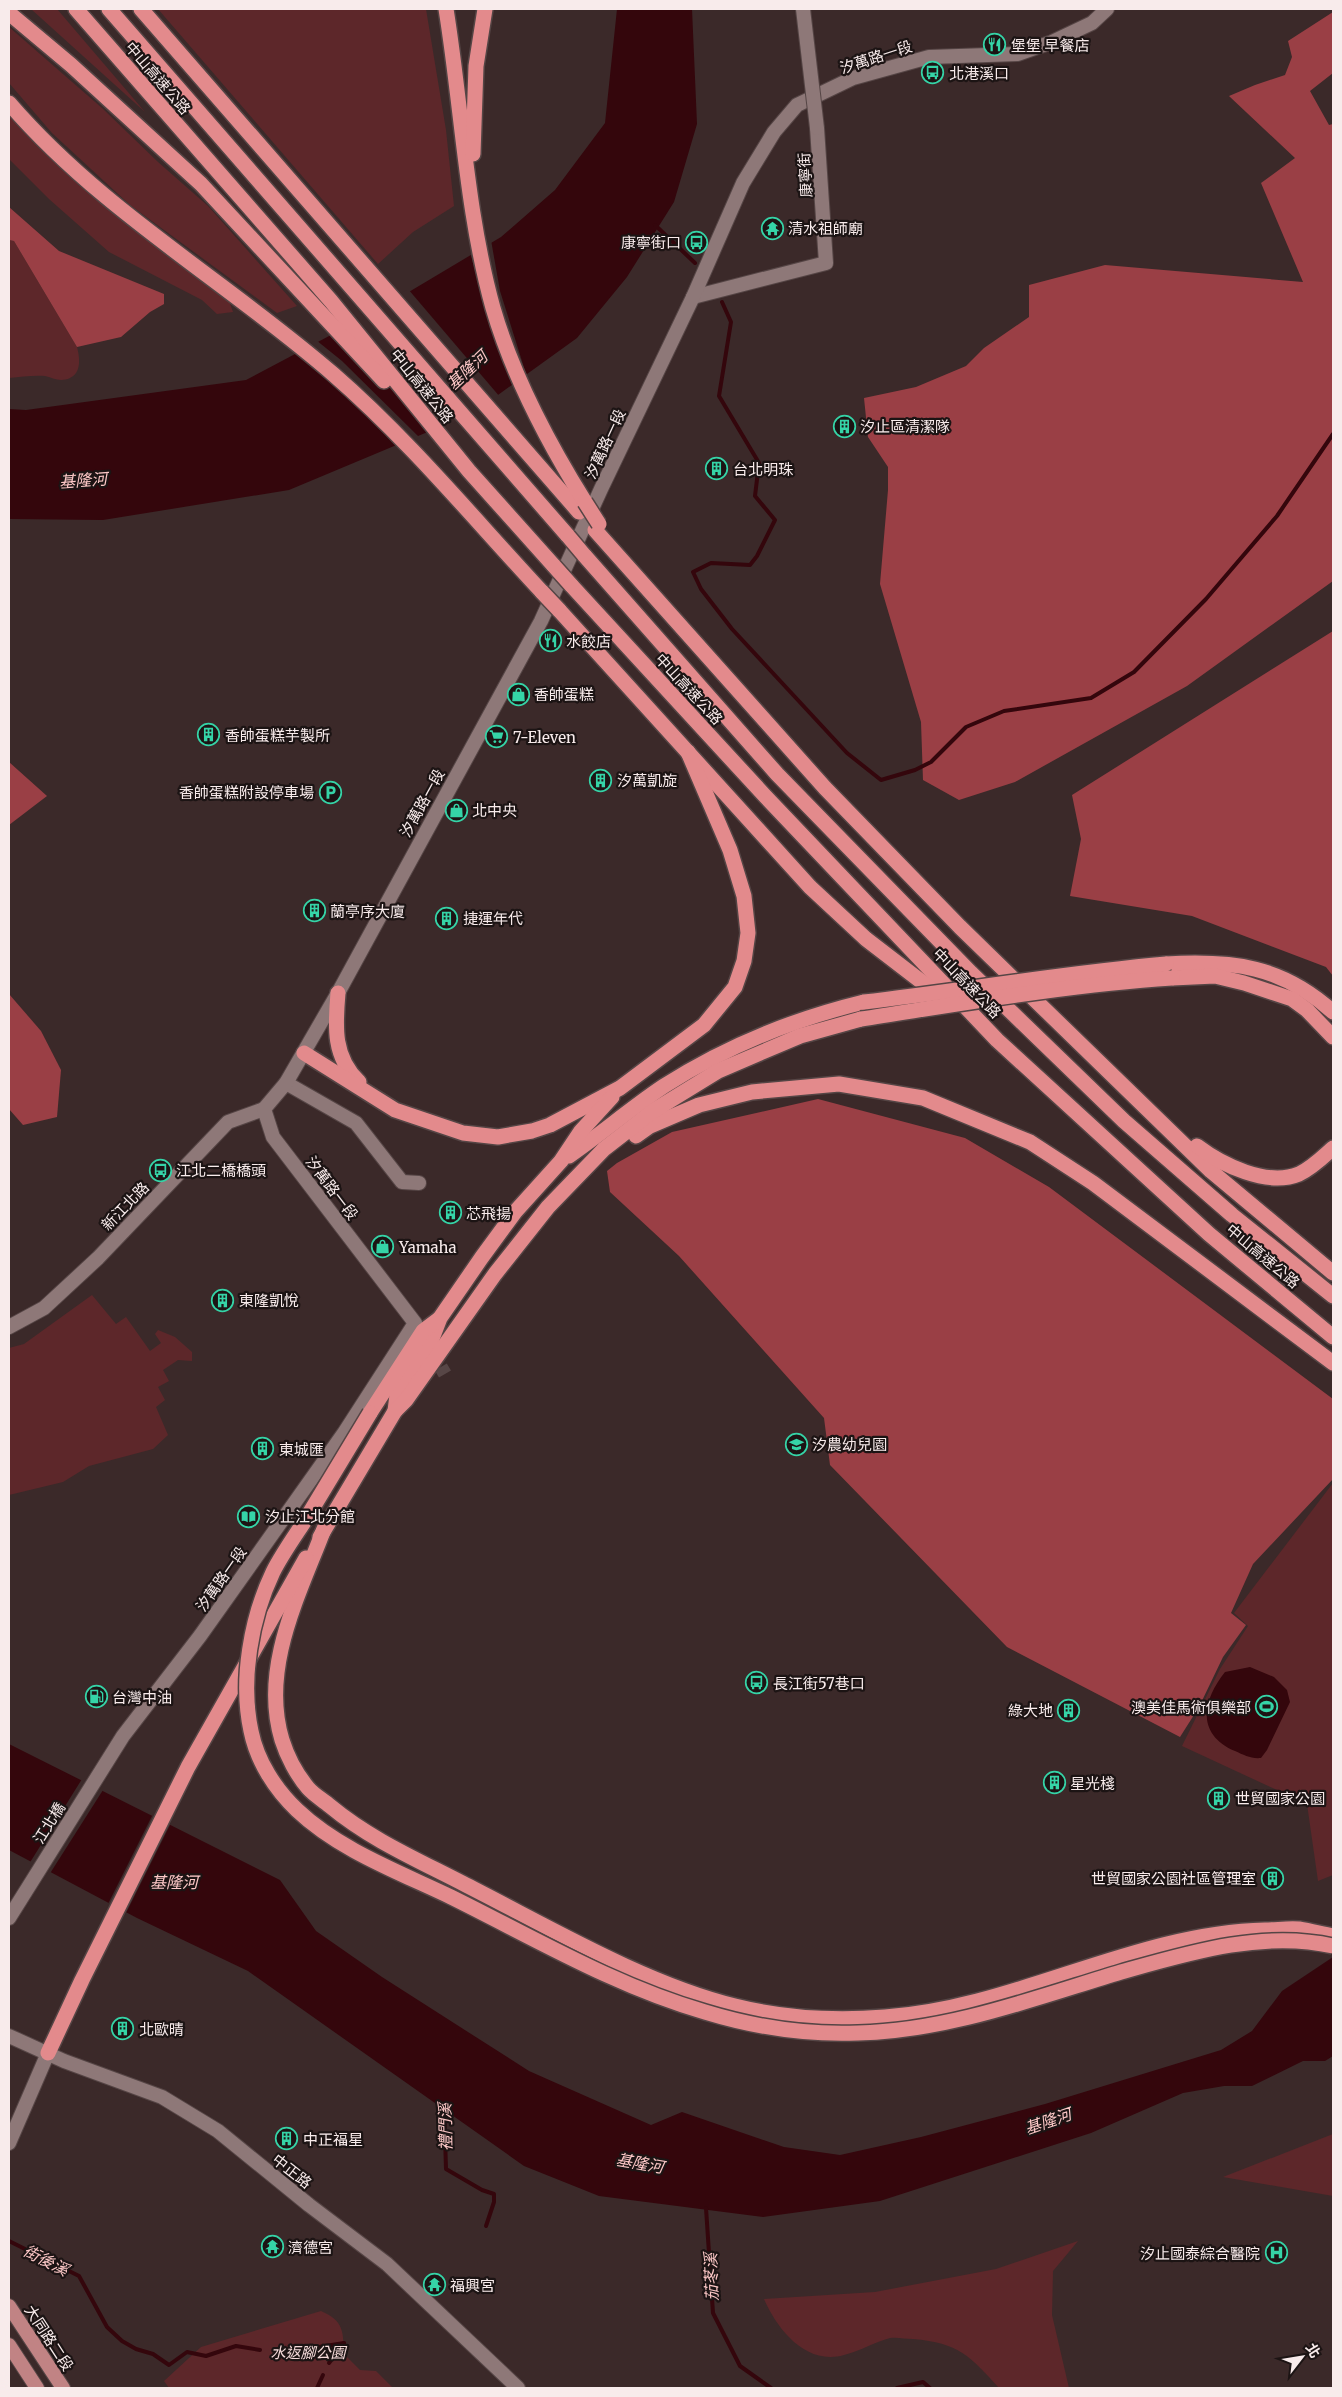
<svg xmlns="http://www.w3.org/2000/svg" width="1342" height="2397" viewBox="0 0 1342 2397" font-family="Merriweather,'Noto Sans TC',serif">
	<rect width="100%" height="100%" fill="#3b2929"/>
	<g fill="#5d272a">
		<path d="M31 9H57L145 112Z"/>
		<path d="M158 9H426L446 130 454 206 413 232 378 264Z"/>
		<path d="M9 27 102 108 158 162 208 206 297 306 277 313 130 205 52 133 9 83Z"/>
		<path d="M9 103 226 292 233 312 217 314 202 300 109 252 49 199 9 159Z"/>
		<path d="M9 240 14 241 77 347C81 362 81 379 61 380 56 380 50 377 45 376 34 375 21 377 9 378Z"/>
		<path d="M92 1295 116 1324 126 1317 150 1351 161 1343 155 1334 158 1330 175 1337 192 1352V1361L178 1360 163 1370 169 1381 158 1387 165 1400 156 1407 168 1435 153 1449 89 1466 63 1482 9 1495V1348L24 1344Z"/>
		<path d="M1333 1483V1875L1318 1881 1307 1804 1182 1746 1220 1669 1248 1626 1234 1613Z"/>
		<path d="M1333 2134V2196L1223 2177Z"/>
		<path d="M1078 2241 1053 2271 1052 2315 1069 2388H999C970 2356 959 2343 913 2339 906 2339 897 2337 890 2338 875 2342 860 2351 844 2355 806 2366 777 2329 764 2299L875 2292 996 2269Z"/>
		<path d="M321 2311C344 2321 343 2331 344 2354L360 2370 376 2371 393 2388H169L164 2381 201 2347Z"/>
	</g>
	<g fill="#9a3f45">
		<path d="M1333 12V73L1310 91 1329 125 1333 124V581L1187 686 1015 782 959 800 923 780 921 722 880 584 888 490V467L868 437 864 398 916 387 966 366 984 348 1029 317V285L1105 265 1303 282 1261 183 1295 158 1229 96 1255 85 1285 75 1292 57 1288 41Z"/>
		<path d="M9 207 59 251 164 294V304L150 312 121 337 77 347 14 241 9 240Z"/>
		<path d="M1333 631V976L1326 967 1192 916 1070 896 1081 839 1072 795Z"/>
		<path d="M9 762 47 796 9 825Z"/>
		<path d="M9 994 41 1031 61 1070 57 1117 23 1125 9 1109Z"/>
		<path d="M818 1099 965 1138 1049 1187 1333 1399V1479L1253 1564 1231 1613 1246 1625 1223 1657 1199 1707 1180 1737 1007 1647 830 1465 824 1418 679 1256 610 1192 607 1171 617 1163 672 1132Z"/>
	</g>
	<g fill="#34060c">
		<path d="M617 9H692L697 124 674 202 627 277 577 338 473 413 289 490 103 520 9 519V409L26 410 246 380 382 308 501 237 555 190 605 123Z"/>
		<path d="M1250 1667 1274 1677 1287 1690 1290 1702 1267 1750 1261 1758C1251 1759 1244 1755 1235 1751 1196 1734 1202 1701 1225 1672Z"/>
		<path d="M9 1744 280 1880 316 1931 382 1977 529 2071 651 2125 682 2112 784 2147 840 2155 921 2137 1045 2104 1221 2050 1252 2031 1282 1991 1333 1957V2056L1325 2061H1303L1252 2086H1224L1183 2093 1091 2133 880 2201 763 2217 599 2196 524 2166 248 1971 137 1918 9 1850Z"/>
	</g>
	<g fill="#3b2929">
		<path d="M491 240 500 291 527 377 513 387 490 327 470 252Z"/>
		<path d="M408 289 500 397 474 415 430 433 339 327Z"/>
		<path d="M316 340 342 361 420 438 403 445 299 349Z"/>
		<path d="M82 1779 103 1790 49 1875 29 1864Z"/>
		<path d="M153 1814 171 1823 125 1915 107 1906Z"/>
	</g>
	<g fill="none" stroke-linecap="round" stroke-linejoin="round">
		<g stroke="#34060c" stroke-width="4">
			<path d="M655 225 695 263"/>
			<path d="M722 302 731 322 719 396 759 463 755 496 775 520 757 556 750 565 711 563 693 572 701 589 732 629 847 753 881 780 915 770 931 762 966 727 1004 711 1091 698 1134 672 1206 599 1277 516 1333 434"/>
			<path d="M444 2104 446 2169 482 2190 494 2194V2202L486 2226"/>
			<path d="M706 2208 713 2313 740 2366 771 2388"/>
			<path d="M9 2241 79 2276 107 2327 122 2341 136 2349 153 2354 169 2365 187 2352 206 2356 236 2346 260 2350"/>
			<path d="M288 2352 344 2343"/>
			<path d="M329 2363 344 2343"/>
			<path d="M317 2388 323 2375"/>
			<path d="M897 2388 923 2382 930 2388"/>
		</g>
		<path stroke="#574646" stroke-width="14" stroke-dasharray="14 7" stroke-linecap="butt" d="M430 1349 445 1374"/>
		<defs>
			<g id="minor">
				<path d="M286 1083 356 1123 402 1182 419 1183"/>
				<path d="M9 1327 44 1308 98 1258 228 1122 264 1109"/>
				<path d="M9 2036 64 2061 162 2097 218 2131 309 2205 387 2264 518 2388"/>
				<path d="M9 2143 48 2053"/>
			</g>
			<g id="tertiary">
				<path d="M693 297 826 263 817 128"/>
				<path d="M9 1918 123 1736 200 1636 344 1433 415 1323 273 1137 264 1109 286 1083 338 993 541 621 601 489 693 297 743 183 774 132 797 105 853 78 929 57 1018 54 1052 42 1092 23 1107 9"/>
			</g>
			<g id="primary">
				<path d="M9 2306 63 2388"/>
				<path d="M9 2345 37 2388"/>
			</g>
			<g id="motorway">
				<path d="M76 9 331 301 469 471 554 566"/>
				<path d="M109 9 568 536"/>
				<path d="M141 9 579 512"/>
				<path d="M446 9C462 108 466 211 493 308 513 377 547 441 585 502"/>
				<path d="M9 13 71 65 201 184 384 381"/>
				<path d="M9 103C102 211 226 281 333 374 409 440 474 519 542 592"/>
				<path d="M473 154 476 66 485 9"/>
				<path d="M595 530 825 788 960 927 1211 1171 1333 1273"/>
				<path d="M584 555 777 774 971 973 1124 1121 1232 1215 1333 1296"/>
				<path d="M571 585 765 796 997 1040 1209 1234 1333 1337"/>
				<path d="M559 610 810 887 866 939 944 999"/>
				<path d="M1166 964C1233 960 1282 966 1333 1012"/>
				<path d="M1172 978 1215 976 1244 983 1292 999 1307 1010 1333 1037"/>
				<path d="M338 993C335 1027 333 1057 359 1082"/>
				<path d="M304 1053 395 1110 463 1133 498 1137 532 1131 550 1125 620 1088 704 1025 735 987 744 961 748 933 744 896 730 850 688 752"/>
				<path d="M636 1136 650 1126 699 1105 752 1092 839 1084 923 1098 1030 1142 1093 1183 1333 1363"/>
				<path d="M1197 1146C1222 1165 1267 1187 1299 1174 1312 1168 1323 1157 1333 1148"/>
				<path d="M569 1156C601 1134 631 1108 664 1086 725 1047 794 1019 864 1002"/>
				<path d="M395 1411 397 1395 430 1344 440 1318 482 1257 515 1212 561 1161 581 1131 612 1097"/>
				<path d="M370 1413 423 1331 439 1319"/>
				<path d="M324 1529C299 1595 260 1668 282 1740 287 1756 297 1775 308 1788 314 1795 323 1800 330 1806 371 1840 418 1860 466 1885 549 1927 645 1984 735 2006 783 2018 835 2021 885 2017 1016 2008 1134 1933 1265 1930 1276 1930 1288 1928 1299 1929 1311 1931 1322 1934 1333 1936"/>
				<path d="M320 1537 395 1411 406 1400 495 1274 548 1207 604 1149 653 1111 718 1071 800 1036 861 1019"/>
				<path d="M48 2053 82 1980 188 1767 306 1558"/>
			</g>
		</defs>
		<use href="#minor" stroke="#554545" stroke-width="16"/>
		<use href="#tertiary" stroke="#554545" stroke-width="16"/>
		<use href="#primary" stroke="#554545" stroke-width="16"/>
		<use href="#motorway" stroke="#554545" stroke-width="18"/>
		<use href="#minor" stroke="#8e7878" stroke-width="14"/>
		<use href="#tertiary" stroke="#8e7878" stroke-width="14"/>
		<use href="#primary" stroke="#c18384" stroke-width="14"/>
		<use href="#motorway" stroke="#e38a8c" stroke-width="15"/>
		<defs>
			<path id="tertiary-bridge" d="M803 9 817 128"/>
			<g id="motorway-bridge">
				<path d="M585 502 599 524"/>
				<path d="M568 536 584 555"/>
				<path d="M554 566 571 585"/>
				<path d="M542 592 559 610"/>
				<path d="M864 1002C965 990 1065 973 1166 964"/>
				<path d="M861 1019C965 1003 1067 985 1172 978"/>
				<path d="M370 1413C349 1448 327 1484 306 1519 295 1536 282 1554 273 1572 251 1618 240 1680 251 1731 257 1761 275 1789 297 1810 339 1850 399 1872 451 1897 534 1938 615 1986 705 2012 754 2027 807 2035 858 2033 948 2031 1035 1998 1121 1972 1188 1953 1263 1930 1333 1946"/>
			</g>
		</defs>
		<use href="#tertiary-bridge" stroke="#554545" stroke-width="16" stroke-linecap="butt"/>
		<use href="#motorway-bridge" stroke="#554545" stroke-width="18" stroke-linecap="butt"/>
		<use href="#tertiary-bridge" stroke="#8e7878" stroke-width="14"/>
		<use href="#motorway-bridge" stroke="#e38a8c" stroke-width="15"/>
	</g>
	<defs>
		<symbol id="restaurant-ring" viewBox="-11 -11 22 22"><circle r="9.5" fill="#1c1414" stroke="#35d4a7" stroke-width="1.5"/><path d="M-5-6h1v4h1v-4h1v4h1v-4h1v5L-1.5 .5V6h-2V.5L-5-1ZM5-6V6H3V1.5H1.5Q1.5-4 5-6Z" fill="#35d4a7"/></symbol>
		<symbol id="bus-ring" viewBox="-11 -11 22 22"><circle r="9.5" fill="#1c1414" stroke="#35d4a7" stroke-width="1.5"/><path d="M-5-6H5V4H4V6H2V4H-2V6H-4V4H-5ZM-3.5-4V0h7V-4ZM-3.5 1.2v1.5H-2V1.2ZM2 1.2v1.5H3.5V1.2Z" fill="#35d4a7"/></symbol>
		<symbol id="temple-ring" viewBox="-11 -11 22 22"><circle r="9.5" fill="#1c1414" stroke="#35d4a7" stroke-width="1.5"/><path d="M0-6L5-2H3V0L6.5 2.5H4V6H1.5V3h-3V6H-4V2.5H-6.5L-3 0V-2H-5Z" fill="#35d4a7"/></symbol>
		<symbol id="building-ring" viewBox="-11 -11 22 22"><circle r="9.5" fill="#1c1414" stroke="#35d4a7" stroke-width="1.5"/><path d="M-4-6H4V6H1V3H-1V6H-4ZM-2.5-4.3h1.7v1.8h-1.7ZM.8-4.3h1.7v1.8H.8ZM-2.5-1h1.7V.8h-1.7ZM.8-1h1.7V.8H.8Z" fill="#35d4a7"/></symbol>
		<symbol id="shop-ring" viewBox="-11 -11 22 22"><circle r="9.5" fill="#1c1414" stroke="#35d4a7" stroke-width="1.5"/><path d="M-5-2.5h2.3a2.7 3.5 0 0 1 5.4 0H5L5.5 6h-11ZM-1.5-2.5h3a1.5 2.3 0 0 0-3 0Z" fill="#35d4a7"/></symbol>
		<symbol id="supermarket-ring" viewBox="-11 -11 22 22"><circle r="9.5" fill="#1c1414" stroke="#35d4a7" stroke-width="1.5"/><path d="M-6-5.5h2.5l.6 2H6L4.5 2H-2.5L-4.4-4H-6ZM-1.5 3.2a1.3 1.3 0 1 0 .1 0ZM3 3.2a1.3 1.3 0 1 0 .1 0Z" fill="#35d4a7"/></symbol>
		<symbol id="parking-ring" viewBox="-11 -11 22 22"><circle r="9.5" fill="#1c1414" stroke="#35d4a7" stroke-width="1.5"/><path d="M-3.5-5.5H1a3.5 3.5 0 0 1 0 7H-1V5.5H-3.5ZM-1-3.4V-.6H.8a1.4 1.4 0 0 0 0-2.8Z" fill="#35d4a7"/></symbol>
		<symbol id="school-ring" viewBox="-11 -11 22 22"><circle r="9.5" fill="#1c1414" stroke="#35d4a7" stroke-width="1.5"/><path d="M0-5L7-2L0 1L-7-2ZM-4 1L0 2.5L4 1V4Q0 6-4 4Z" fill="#35d4a7"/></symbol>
		<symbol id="library-ring" viewBox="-11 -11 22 22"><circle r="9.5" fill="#1c1414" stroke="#35d4a7" stroke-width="1.5"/><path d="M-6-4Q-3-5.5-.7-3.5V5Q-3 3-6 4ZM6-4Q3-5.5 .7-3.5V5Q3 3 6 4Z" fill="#35d4a7"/></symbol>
		<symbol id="fuel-ring" viewBox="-11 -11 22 22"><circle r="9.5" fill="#1c1414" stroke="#35d4a7" stroke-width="1.5"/><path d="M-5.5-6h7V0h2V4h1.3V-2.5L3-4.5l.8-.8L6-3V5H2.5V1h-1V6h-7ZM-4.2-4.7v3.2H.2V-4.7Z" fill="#35d4a7"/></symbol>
		<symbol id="stadium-ring" viewBox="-11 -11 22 22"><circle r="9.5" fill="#1c1414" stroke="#35d4a7" stroke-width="1.5"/><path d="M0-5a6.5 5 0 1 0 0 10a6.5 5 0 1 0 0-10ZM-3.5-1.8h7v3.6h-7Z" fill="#35d4a7"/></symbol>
		<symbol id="hospital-ring" viewBox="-11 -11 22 22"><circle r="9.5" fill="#1c1414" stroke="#35d4a7" stroke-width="1.5"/><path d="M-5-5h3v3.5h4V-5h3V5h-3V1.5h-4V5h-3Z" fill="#35d4a7"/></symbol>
	</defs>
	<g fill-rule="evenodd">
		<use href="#restaurant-ring" x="982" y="32" width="25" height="25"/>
		<use href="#bus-ring" x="920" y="60" width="25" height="25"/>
		<use href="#temple-ring" x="760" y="216" width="25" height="25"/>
		<use href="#bus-ring" x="684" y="230" width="25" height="25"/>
		<use href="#building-ring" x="832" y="414" width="25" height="25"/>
		<use href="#building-ring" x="704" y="456" width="25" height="25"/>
		<use href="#restaurant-ring" x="538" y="628" width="25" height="25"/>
		<use href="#shop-ring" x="506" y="682" width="25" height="25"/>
		<use href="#building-ring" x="196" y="722" width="25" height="25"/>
		<use href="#supermarket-ring" x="484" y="724" width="25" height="25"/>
		<use href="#building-ring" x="588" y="768" width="25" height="25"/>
		<use href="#parking-ring" x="318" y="780" width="25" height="25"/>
		<use href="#shop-ring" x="444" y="798" width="25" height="25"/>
		<use href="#building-ring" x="302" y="898" width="25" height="25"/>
		<use href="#building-ring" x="434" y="906" width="25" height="25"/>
		<use href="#bus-ring" x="148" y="1158" width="25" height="25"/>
		<use href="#building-ring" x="438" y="1200" width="25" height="25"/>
		<use href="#shop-ring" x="370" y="1234" width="25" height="25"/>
		<use href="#building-ring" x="210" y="1288" width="25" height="25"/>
		<use href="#school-ring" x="784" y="1432" width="25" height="25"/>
		<use href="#building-ring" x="250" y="1436" width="25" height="25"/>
		<use href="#library-ring" x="236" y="1504" width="25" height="25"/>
		<use href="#bus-ring" x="744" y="1670" width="25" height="25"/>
		<use href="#fuel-ring" x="84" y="1684" width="25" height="25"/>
		<use href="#stadium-ring" x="1254" y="1694" width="25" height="25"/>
		<use href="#building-ring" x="1056" y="1698" width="25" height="25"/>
		<use href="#building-ring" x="1042" y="1770" width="25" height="25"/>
		<use href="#building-ring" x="1206" y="1786" width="25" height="25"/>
		<use href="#building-ring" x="1260" y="1866" width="25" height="25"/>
		<use href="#building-ring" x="110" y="2016" width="25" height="25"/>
		<use href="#building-ring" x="274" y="2126" width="25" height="25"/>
		<use href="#temple-ring" x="260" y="2234" width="25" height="25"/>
		<use href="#hospital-ring" x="1264" y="2240" width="25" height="25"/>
		<use href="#temple-ring" x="422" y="2272" width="25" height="25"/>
	</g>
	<g text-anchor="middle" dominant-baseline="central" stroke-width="4.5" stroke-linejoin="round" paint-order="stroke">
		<g font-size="15" fill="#f8ebeb" stroke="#1c1414" text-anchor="start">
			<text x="1011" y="45">堡堡 早餐店</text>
			<text x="949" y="73">北港溪口</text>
			<text x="788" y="228">清水祖師廟</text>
			<text x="681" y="242" text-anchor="end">康寧街口</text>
			<text x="860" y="426">汐止區清潔隊</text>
			<text x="733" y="469">台北明珠</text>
			<text x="566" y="641">水餃店</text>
			<text x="534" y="694">香帥蛋糕</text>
			<text x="225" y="735">香帥蛋糕芋製所</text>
			<text x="513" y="737">7-Eleven</text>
			<text x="617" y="780">汐萬凱旋</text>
			<text x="314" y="792" text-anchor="end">香帥蛋糕附設停車場</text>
			<text x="472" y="810">北中央</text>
			<text x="330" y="911">蘭亭序大廈</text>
			<text x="463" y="918">捷運年代</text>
			<text x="176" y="1170">江北二橋橋頭</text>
			<text x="466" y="1213">芯飛揚</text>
			<text x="399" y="1247">Yamaha</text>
			<text x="239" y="1300">東隆凱悅</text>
			<text x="812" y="1444">汐農幼兒園</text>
			<text x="279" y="1449">東城匯</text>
			<text x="265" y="1516">汐止江北分館</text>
			<text x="773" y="1683">長江街57巷口</text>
			<text x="112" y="1697">台灣中油</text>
			<text x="1251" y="1707" text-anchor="end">澳美佳馬術俱樂部</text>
			<text x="1053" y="1710" text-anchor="end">綠大地</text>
			<text x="1070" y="1783">星光棧</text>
			<text x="1235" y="1798">世貿國家公園</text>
			<text x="1256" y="1878" text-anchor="end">世貿國家公園社區管理室</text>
			<text x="139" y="2029">北歐晴</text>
			<text x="303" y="2139">中正福星</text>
			<text x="288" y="2247">濟德宮</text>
			<text x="1260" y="2253" text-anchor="end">汐止國泰綜合醫院</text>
			<text x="450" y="2285">福興宮</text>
		</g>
		<g font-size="15" fill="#f8ebeb" stroke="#1c1414">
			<text transform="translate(876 57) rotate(-18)">汐萬路一段</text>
			<text transform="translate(158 78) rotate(49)">中山高速公路</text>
			<text transform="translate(805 175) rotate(-93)">康寧街</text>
			<text transform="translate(422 386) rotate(51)">中山高速公路</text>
			<text transform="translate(605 444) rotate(-65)">汐萬路一段</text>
			<text transform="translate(689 689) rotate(47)">中山高速公路</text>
			<text transform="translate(422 803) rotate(-61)">汐萬路一段</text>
			<text transform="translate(967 983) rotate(46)">中山高速公路</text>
			<text transform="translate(332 1188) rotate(53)">汐萬路一段</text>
			<text transform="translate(125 1206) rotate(-46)">新江北路</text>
			<text transform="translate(1263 1256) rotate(40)">中山高速公路</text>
			<text transform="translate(221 1579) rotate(-55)">汐萬路一段</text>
			<text transform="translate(49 1823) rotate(-58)">江北橋</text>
			<text transform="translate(292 2171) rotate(38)">中正路</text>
			<text transform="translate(49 2338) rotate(57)">大同路二段</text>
		</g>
		<g font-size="15" font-style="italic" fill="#f5dad9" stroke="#1c1414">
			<text x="308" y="2352">水返腳公園</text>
		</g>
		<g font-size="16" font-style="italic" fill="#fdc8c7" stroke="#1c1414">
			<text transform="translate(467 370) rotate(-43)">基隆河</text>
			<text transform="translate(83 480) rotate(-4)">基隆河</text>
			<text x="174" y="1882">基隆河</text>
			<text transform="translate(1048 2121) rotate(-19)">基隆河</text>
			<text transform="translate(445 2127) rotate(-91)">禮門溪</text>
			<text transform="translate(640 2163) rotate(10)">基隆河</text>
			<text transform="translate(46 2260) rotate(27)">街後溪</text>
			<text transform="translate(711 2277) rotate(-92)">茄苳溪</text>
		</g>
	</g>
	<rect width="1342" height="2397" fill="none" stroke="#f8ebeb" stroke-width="20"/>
	<g transform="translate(1302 2357) rotate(59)" stroke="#1c1414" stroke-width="4" paint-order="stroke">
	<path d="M0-4L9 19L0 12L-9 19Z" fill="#f8ebeb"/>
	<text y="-8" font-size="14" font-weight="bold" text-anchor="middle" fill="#f8ebeb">北</text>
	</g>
</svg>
